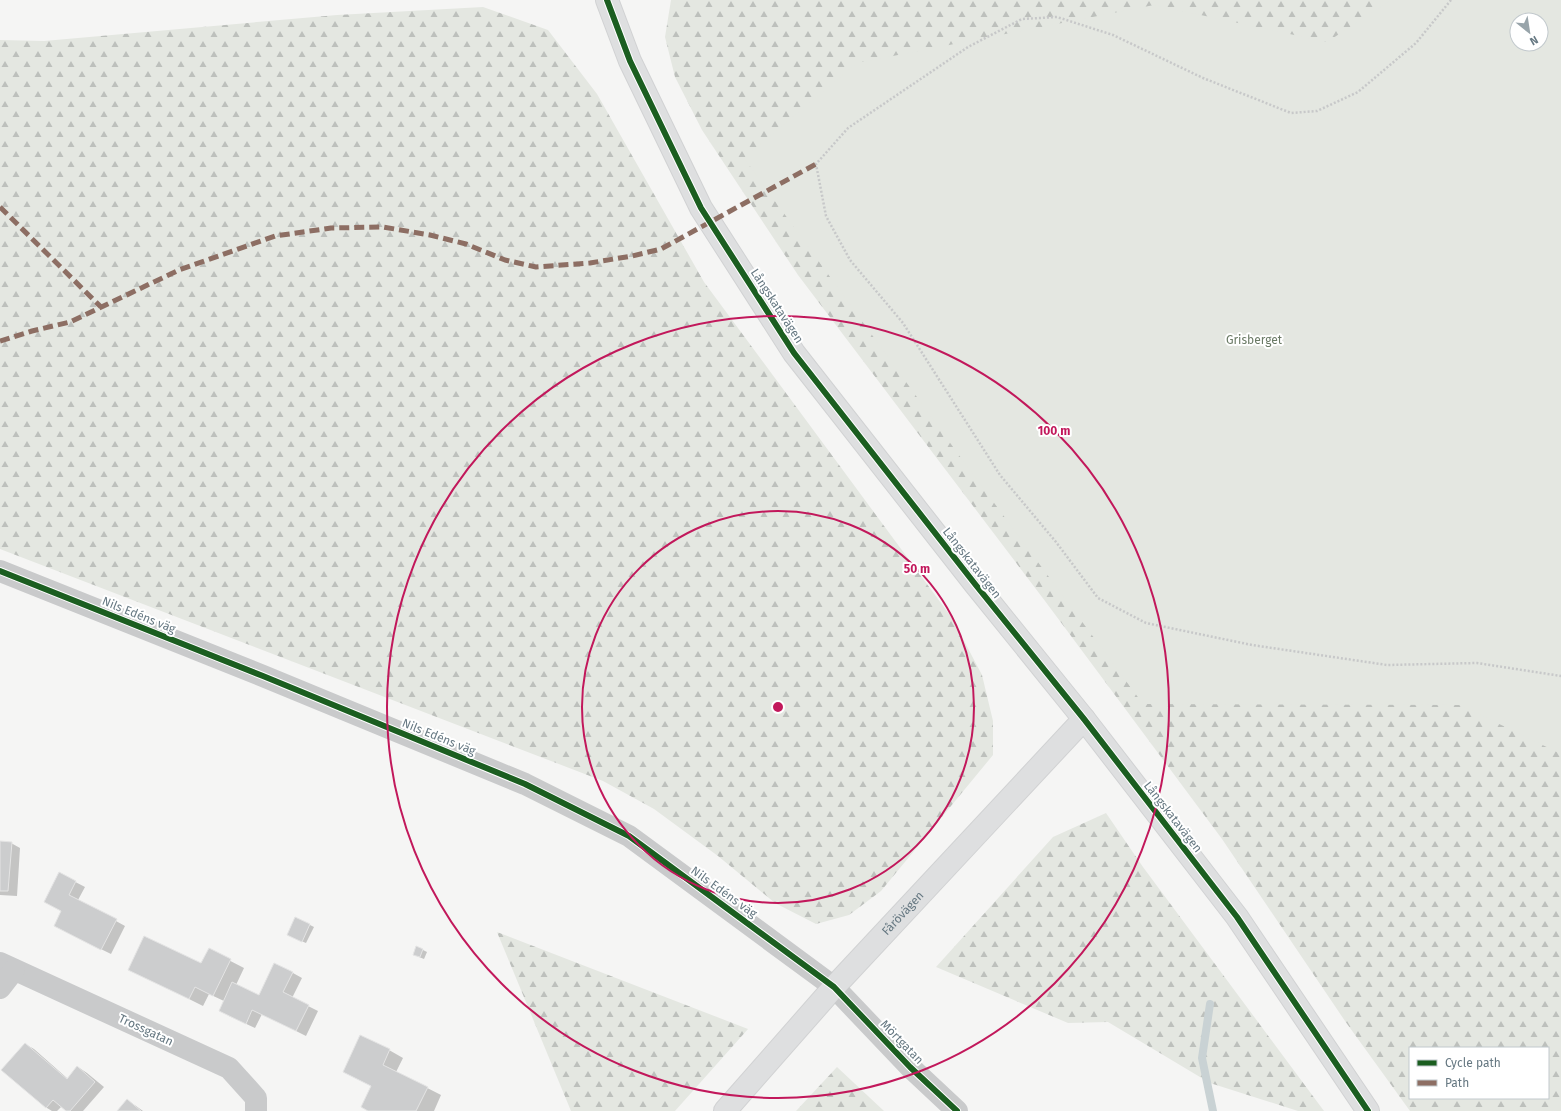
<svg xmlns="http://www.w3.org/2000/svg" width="1561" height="1111" viewBox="0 0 1561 1111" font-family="'Fira Sans',sans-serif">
	<defs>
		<pattern id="forest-firs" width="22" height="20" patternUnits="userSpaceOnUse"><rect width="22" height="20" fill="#e4e7e1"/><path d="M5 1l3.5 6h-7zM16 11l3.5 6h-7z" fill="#bdc0bc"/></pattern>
	</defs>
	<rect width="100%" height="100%" fill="#f5f5f4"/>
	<g fill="url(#forest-firs)" fill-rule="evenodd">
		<path d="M671 0H1561V1111H1410L1345 1021 1222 839 1045 601 798 275 702 130 675 77 665 37ZM1517 20H1541V44H1517ZM1410 1048H1548V1098H1410Z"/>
		<path d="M483 7 548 30 597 94 704 282 952 618 982 675 993 721V755L881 891 849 915 816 924 775 903 718 856 654 809 603 781 0 549V40L44 41 337 15Z"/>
		<path d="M1106 813 1143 867 1324 1111H1298L1210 1083 1108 1022 1068 1023 936 967 1053 837Z"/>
		<path d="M497 932 748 1029 675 1111H571Z"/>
		<path d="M837 1067 884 1111H796Z"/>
	</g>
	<path fill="#e4e7e1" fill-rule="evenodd" d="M1391 0H1561V754L1460 705 1143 704 969 469 744 158 857 63 1154 5 1327 42ZM1517 20H1541V44H1517Z"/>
	<g fill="#0003">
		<path d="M0 842 11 843 20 848 17 896 0 895Z"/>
		<path d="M60 874 85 887 78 900 125 926 111 954 64 931Z"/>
		<path d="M310 925 314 927 306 943 292 937Z"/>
		<path d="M209 950 244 968 236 985 260 996 293 973 302 978 292 998 318 1011 306 1036 262 1014 255 1028 229 1016 224 1001 209 994 203 1006 129 969 202 965Z"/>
		<path d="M423 950 427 952 424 959 414 955Z"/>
		<path d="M25 1044 34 1049 68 1079 78 1067 87 1073 104 1087 83 1111H68L62 1106 57 1111H52L47 1108 3 1070Z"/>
		<path d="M389 1050 403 1058 396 1072 441 1095 434 1111H369L372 1086Z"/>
		<path d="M127 1100 136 1106 143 1111H118Z"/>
	</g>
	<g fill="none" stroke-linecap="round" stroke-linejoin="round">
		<path stroke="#c9d2d4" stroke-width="8" d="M1210 1004 1202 1058 1213 1111"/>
	</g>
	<g fill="#cccdce" stroke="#e4e4e4">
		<path d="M0 841 12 842 8 891H0Z"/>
		<path d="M59 872 76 881 69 895 117 919 101 950 54 926 61 911 44 902Z"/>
		<path d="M295 917 310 924 302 942 287 935Z"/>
		<path d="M144 936 201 963 209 948 231 959 213 996 195 987 189 999 128 970Z"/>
		<path d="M416 946 423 949 420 957 413 955Z"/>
		<path d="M274 963 293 972 283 992 309 1005 296 1031 252 1010 246 1024 219 1011 232 982 259 995Z"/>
		<path d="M360 1035 390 1049 383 1065 428 1087 416 1111H368L361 1107 371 1086 343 1072Z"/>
		<path d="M25 1043 67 1079 77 1066 95 1082 70 1111H66L53 1100 46 1108 1 1070Z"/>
		<path d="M127 1099 141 1111H117Z"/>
	</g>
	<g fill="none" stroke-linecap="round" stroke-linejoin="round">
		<defs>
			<g id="secondary">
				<path d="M607 0 630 61 701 208 794 353 975 584 1084 719 1237 917 1368 1111"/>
				<path id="s1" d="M725 1111 834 987 1084 719"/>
			</g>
		</defs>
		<use href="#secondary" stroke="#d1d2d3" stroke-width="24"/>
		<path stroke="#c7c8c9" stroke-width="2.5" stroke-dasharray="2 2" stroke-linecap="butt" d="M1451 0 1416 43 1358 92 1317 111 1291 113 1203 78 1113 35 1057 17 1022 19 968 47 848 128 816 164 826 216 850 260 903 323 1000 475 1056 542 1098 598 1146 623 1252 645 1387 665 1477 663 1561 676"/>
		<g stroke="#c9cacb" stroke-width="22">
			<path d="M0 571 263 676 525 784 629 836 834 987 910 1067 957 1111"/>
			<path d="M0 963 229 1068 256 1098V1111"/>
			<path d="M0 988 14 970"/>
		</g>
		<use href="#secondary" stroke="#dedfe0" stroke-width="22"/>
		<g stroke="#8d6e63" stroke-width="5" stroke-dasharray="10 5" stroke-linecap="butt">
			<path d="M0 207 101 307"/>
			<path d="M0 341 32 331 70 322 179 270 275 236 331 228 383 227 430 235 466 244 505 260 536 267 590 263 632 256 661 249 816 164"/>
		</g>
		<defs>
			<g id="cycleway">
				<path d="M607 0 630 61 701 208 794 353 975 584 1084 719 1237 917 1368 1111"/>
				<path d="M0 571 263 676 525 784 629 836 834 987 910 1067 957 1111"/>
			</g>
		</defs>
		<use href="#cycleway" stroke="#fff" stroke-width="8"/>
		<use href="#cycleway" stroke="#1b5e20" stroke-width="6"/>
	</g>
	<g fill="none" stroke="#c2185b" stroke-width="2">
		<circle cx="778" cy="707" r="196"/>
		<circle cx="778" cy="707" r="391"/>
	</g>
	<g text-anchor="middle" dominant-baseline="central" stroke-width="4" stroke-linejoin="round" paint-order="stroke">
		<g font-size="12" fill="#667882" stroke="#fff">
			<text transform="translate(777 306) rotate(57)">Långskatavägen</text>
			<text transform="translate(972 563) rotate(52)">Långskatavägen</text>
			<text transform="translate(139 615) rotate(22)">Nils Edéns väg</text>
			<text transform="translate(439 737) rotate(22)">Nils Edéns väg</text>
			<text transform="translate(1173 817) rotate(52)">Långskatavägen</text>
			<text transform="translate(724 892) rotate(36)">Nils Edéns väg</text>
			<text stroke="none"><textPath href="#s1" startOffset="266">Fårövägen</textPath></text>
			<text transform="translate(146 1030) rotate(25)">Trossgatan</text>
			<text transform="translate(902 1042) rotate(46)">Mörtgatan</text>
		</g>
		<g font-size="12" fill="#6a7a65" stroke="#fff">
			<text x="1254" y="340">Grisberget</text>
		</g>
	</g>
	<circle cx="778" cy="707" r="6" fill="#c2185b" stroke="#fff" stroke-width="2"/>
	<g font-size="12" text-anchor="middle" font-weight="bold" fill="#c2185b" stroke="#fff" stroke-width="4" stroke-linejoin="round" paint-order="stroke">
		<text x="1054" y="435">100 m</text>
		<text x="917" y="573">50 m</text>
	</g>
	<rect x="1409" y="1047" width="140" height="52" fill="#ffffff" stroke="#c2c9cd"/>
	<rect x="1417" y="1060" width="20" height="6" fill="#1b5e20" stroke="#c2c9cd"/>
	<text x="1445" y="1067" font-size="12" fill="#667882">Cycle path</text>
	<rect x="1417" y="1080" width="20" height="6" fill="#8d6e63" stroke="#c2c9cd"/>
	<text x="1445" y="1087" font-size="12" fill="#667882">Path</text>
	<g transform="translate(1529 32) rotate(150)"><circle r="19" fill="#ffffff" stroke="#c2c9cd"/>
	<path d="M0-3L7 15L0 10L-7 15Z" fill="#98a4aa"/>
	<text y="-6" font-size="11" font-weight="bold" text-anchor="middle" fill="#667882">N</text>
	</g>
</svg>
